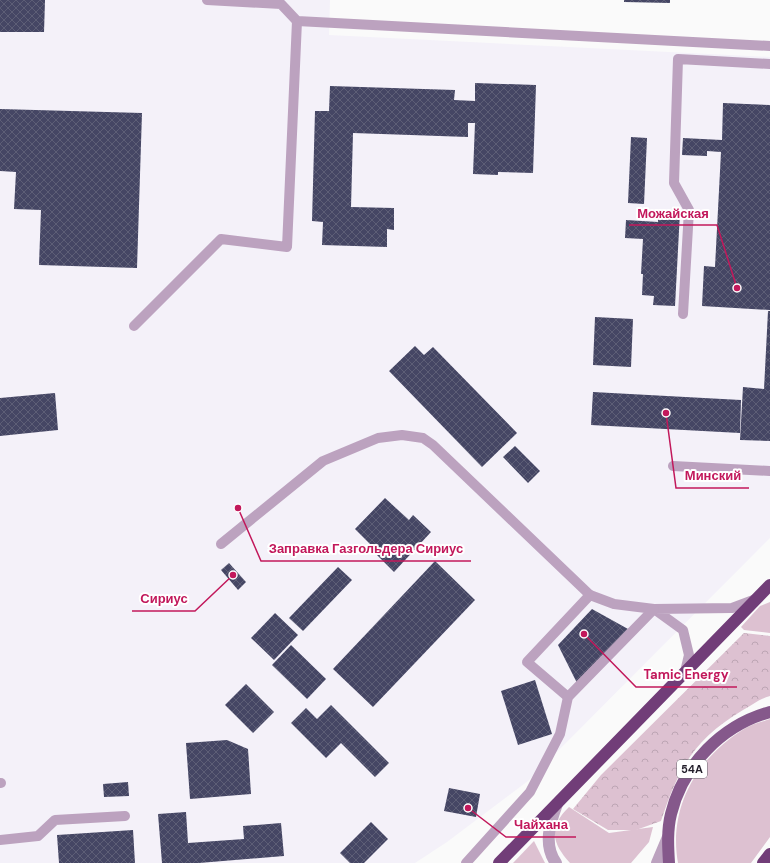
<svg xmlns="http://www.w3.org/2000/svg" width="770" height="863" viewBox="0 0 770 863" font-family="'DM Sans',sans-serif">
	<defs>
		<pattern id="forest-crowns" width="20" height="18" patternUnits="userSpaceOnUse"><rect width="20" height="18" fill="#ddc1d1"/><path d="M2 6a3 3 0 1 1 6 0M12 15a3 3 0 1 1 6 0" fill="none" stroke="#bda5b4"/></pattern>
		<pattern id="building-cross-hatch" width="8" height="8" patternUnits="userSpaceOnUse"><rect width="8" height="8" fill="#454664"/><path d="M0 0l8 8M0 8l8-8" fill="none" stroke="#5d5e76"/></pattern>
	</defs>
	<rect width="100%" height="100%" fill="#fafafa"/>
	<path fill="#f4f1f9" d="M0 0H330L329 35 770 57V538L528 781 447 842 415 863H0Z"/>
	<g fill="#ddc1d1">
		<path d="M770 602V633L744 630 741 627 760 606Z"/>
		<path d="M770 719V837L751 863H678C668 807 697 758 744 729 752 724 762 722 770 719Z"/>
		<path d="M569 807 609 833 653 827 649 842 631 863H570C552 843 548 827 569 807Z"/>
		<path d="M534 841 545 863H513Z"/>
	</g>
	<path fill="url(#forest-crowns)" d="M744 633 770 636V696C761 698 752 705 743 710 694 739 678 769 661 821L636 830H608L573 809 601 775Z"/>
	<g fill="url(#building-cross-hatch)">
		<path d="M0 0H45L44 32H0Z"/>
		<path d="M624 0H670V3L624 2Z"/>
		<path d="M475 83 536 85 533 173 498 172V175L473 174 475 123H468V137L353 133 351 207 394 208V230L387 229V247L322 245 323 222 312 221 315 111H329L330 86 455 90 454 100 475 101Z"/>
		<path d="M723 103 770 105V310L702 306 704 266 715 267 721 152 707 151V156L682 155 683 138 722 140Z"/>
		<path d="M0 109 142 113 137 268 39 265 41 210 14 209 16 172 0 171Z"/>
		<path d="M631 137 647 138 644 204 628 203Z"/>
		<path d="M658 211 680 212 675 306 653 305 654 296 642 295 643 274H641L643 239 625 238 626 220 658 222Z"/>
		<path d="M768 311H770V441L740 440 743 387 764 389Z"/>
		<path d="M595 317 633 319 631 367 593 365Z"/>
		<path d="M415 346 424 355 433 347 517 433 482 467 389 371Z"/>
		<path d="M593 392 741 400 740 433 591 425Z"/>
		<path d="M55 393 58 430 0 436V398Z"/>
		<path d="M515 446 540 471 528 483 503 457Z"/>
		<path d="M385 498 409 520 413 515 431 532 394 572 376 554 378 552 355 529Z"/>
		<path d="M435 561 475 600 373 707 333 669Z"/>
		<path d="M229 563 246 582 238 590 221 570Z"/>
		<path d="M338 567 352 580 303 631 289 618Z"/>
		<path d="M592 609 628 629 577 683 558 645Z"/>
		<path d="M275 613 298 635 274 660 251 638Z"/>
		<path d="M291 645 326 679 307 699 272 665Z"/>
		<path d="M535 680 552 734 518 745 501 691Z"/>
		<path d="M246 684 274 712 253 733 225 705Z"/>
		<path d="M331 705 389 763 375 777 341 743 326 758 291 723 306 708 317 719Z"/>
		<path d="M227 740 248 749 251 794 190 799 186 743Z"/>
		<path d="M128 782 129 796 104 797 103 784Z"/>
		<path d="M449 788 480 794 476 817 444 811Z"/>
		<path d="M186 812 188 843 244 839 243 826 281 823 284 856 199 863H162L158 814Z"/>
		<path d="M371 822 388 839 364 863H350L340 853Z"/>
		<path d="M133 830 135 863H59L57 835Z"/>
	</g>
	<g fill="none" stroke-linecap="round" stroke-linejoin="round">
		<g stroke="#bca2bf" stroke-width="10">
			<path d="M207 0 281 4 297 21 770 46"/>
			<path d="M683 314 689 210 674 183 678 59 770 64"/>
			<path d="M134 326 221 239 287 247 297 21"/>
			<path d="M673 466 770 471"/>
			<path d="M221 544 323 461 378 438 402 435 423 438 433 445 590 595"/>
			<path d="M685 672 689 655 683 630 654 609 732 608 756 599"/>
			<path d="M568 697 527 662 590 595 614 604 654 609"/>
			<path d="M0 783H1"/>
			<path d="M0 840 38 836 55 820 125 816"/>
			<path d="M466 863 530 792 560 734 568 697 654 609"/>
		</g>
		<g stroke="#bca2bf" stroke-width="12">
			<path d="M556 863C543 845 550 823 557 804"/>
			<path d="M657 863 668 837"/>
		</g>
		<path stroke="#85588b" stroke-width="12" d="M669 863C668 847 667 830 671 814 683 765 722 725 770 712"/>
		<g stroke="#713d78" stroke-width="12">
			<path d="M499 863 770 585"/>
			<path d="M763 863 770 854"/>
		</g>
	</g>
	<g text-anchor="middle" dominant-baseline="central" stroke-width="4" stroke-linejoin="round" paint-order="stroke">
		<rect fill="#fff" stroke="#64626a" stroke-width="1" x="677" y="760" width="30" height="18" rx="3"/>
		<g font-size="11" font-weight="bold" fill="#221e2a">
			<text x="692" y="769">54А</text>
		</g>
	</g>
	<path fill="none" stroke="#c2185b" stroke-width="1.5" d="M737 288L717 225H629M666 413L676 488H749M238 508L261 561H471M233 575L195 611H132M584 634L636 687H737M468 808L506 837H576"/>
	<g fill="#c2185b" stroke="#fff" stroke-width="1.5">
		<circle cx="737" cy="288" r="4"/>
		<circle cx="666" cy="413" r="4"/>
		<circle cx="238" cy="508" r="4"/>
		<circle cx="233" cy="575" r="4"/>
		<circle cx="584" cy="634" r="4"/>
		<circle cx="468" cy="808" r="4"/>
	</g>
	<g font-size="13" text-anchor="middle" font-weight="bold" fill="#c2185b" stroke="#fff" stroke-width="4" stroke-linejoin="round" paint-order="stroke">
		<text x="673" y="218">Можайская</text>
		<text x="713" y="480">Минский</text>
		<text x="366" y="553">Заправка Газгольдера Сириус</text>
		<text x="164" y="603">Сириус</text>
		<text x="686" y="679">Tamic Energy</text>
		<text x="541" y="829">Чайхана</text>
	</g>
</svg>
